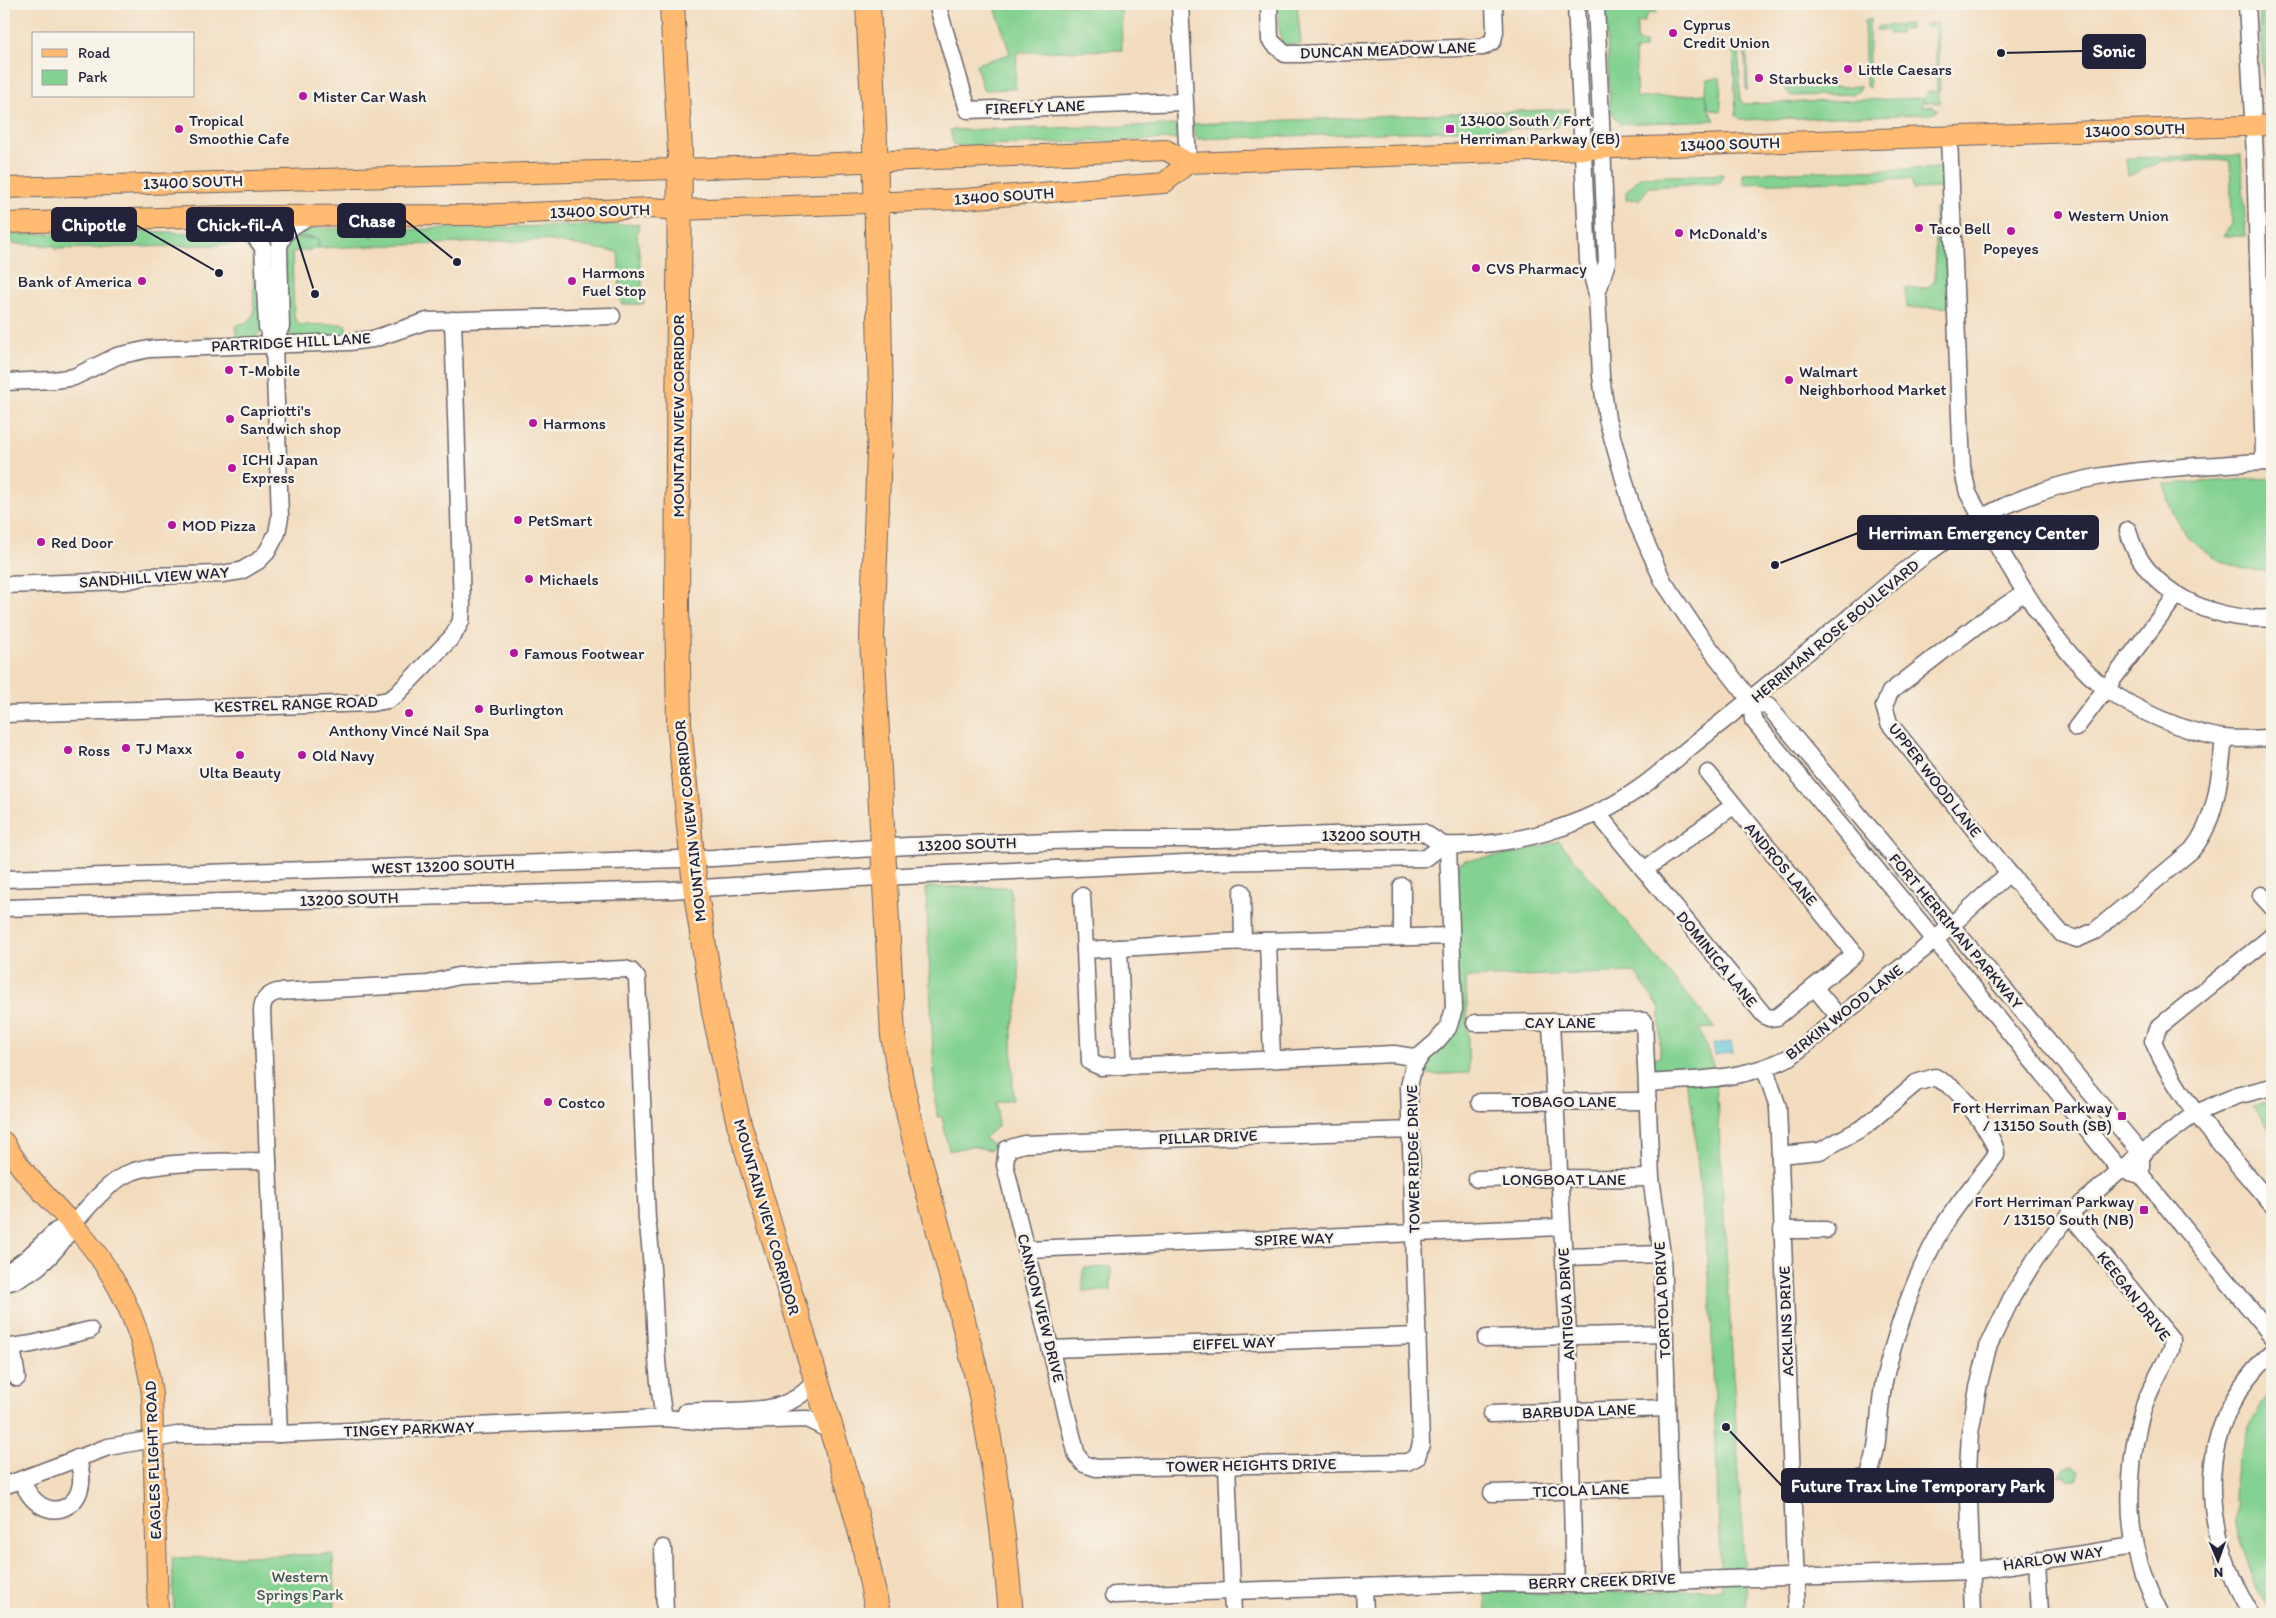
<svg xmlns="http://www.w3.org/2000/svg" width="2276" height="1618" viewBox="0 0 2276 1618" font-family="Itim,sans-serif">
	<rect width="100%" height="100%" fill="#f7f3e8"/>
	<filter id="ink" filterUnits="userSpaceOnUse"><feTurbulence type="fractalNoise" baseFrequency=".02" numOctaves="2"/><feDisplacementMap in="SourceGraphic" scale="10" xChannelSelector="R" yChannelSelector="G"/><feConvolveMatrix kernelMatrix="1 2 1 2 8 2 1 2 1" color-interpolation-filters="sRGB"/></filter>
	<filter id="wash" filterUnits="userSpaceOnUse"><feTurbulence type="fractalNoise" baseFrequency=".0096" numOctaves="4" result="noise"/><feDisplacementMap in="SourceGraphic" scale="20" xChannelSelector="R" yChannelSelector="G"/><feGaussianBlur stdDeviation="1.12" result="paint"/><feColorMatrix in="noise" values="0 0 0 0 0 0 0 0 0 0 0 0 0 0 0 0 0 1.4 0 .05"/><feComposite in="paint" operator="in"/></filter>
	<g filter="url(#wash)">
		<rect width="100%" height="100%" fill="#f3dcbe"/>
		<g fill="#84d291" stroke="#537a66">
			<path d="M994 4H1121L1122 50 1017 52 1015 89 983 90 976 64 1010 54Z"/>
			<path d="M1277 4H1297L1301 44 1285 45 1281 42Z"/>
			<path d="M1606 4H1667H1655L1656 13C1648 13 1646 14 1644 22L1637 23V42L1645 43V49L1635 50 1637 98 1706 94 1707 79 1720 78 1722 94H1718L1721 95V112L1709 108 1706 95 1708 108 1715 120 1620 124 1610 110Z"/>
			<path d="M2259 4H2269L2272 92 2264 94Z"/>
			<path d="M1871 19 1869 25V88L1866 86 1864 21Z"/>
			<path d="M1938 23 1940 91H1937L1935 27H1925L1924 24Z"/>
			<path d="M1910 24V29H1900V34H1889L1888 30H1876L1879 26Z"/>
			<path d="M1752 45H1763L1756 52 1747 53 1748 90H1746L1745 53Z"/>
			<path d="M1733 46H1739L1740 99 1743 104 1922 98 1923 106H1932L1938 110 1931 114 1741 120 1736 115Z"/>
			<path d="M1861 86 1858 92 1852 94 1791 96 1784 88Z"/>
			<path d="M1928 92H1939L1940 103 1924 102 1923 97Z"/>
			<path d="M1570 109 1557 127 1197 139 1191 124Z"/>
			<path d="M1178 125 1176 139 954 146 950 130Z"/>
			<path d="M2241 155 2246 236H2223L2232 224 2230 160 2162 161 2128 176 2126 158Z"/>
			<path d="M1943 168 1944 188 1913 189 1911 179 1743 184V173Z"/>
			<path d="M1723 174 1721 183 1649 187 1640 199 1626 200V192L1640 177Z"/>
			<path d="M1940 204 1944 206 1948 307 1907 308 1905 288H1928L1935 280V209Z"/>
			<path d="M639 224 637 233 644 304H621L618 252 545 240 319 248V238L288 236 298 228 371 229 372 238V233H385V230Z"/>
			<path d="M257 227H282L275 255Z"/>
			<path d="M135 231 220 234V245L55 249V246L4 243V235Z"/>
			<path d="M221 234H242L256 241 263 329 254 339 207 341 204 337H236V325L248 322 254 314 253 261 251 250 241 244 222 245Z"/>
			<path d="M289 238 318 239V249L292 252 294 317 299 325 343 324 346 325 347 332 345 336 294 337 286 331 285 244Z"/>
			<path d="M2272 478V570C2229 575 2186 547 2170 506 2167 499 2166 491 2164 484Z"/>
			<path d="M1559 841 1715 1028 1699 1029 1714 1067 1717 1094 1747 1614H1486L1485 1591 1564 1594 1721 1589 1710 1286 1692 1108 1683 1069H1658L1652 1064V1058L1660 1057V1009L1635 972 1466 978 1469 1073 1418 1075 1419 1068 1452 1032 1455 873 1458 865 1465 860 1513 854Z"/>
			<path d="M926 887H1010L1019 968V997L1012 1030 1013 1099 997 1102 998 1126 984 1138 994 1146 990 1150 971 1146 949 1151 942 1117H938L935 1101Z"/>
			<path d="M2272 1103V1130L2252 1107Z"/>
			<path d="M1111 1267V1291H1083V1268Z"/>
			<path d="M2272 1388V1611L2256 1590 2242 1549 2237 1524V1500L2234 1499C2235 1461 2247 1419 2272 1388Z"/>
			<path d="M2071 1466 2079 1471 2076 1480 2068 1481 2064 1475 2059 1476 2063 1468Z"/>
			<path d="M333 1554 335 1614H174L172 1558Z"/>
		</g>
		<path fill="#5fc7dc" stroke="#40748c" d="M1731 1042 1733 1052 1715 1055 1713 1044Z"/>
	</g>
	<g filter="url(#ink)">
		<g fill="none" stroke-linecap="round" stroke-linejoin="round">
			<defs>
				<g id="minor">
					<path d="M937 4 968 110 1183 102"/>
					<path d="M1180 4 1188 163"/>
					<path d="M1269 4 1270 40 1285 54H1300L1483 47 1493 41 1495 31 1494 4"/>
					<path d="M1576 4 1588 261 1597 294 1601 376 1607 419 1635 518 1663 581 1698 633 1751 701 1768 706 2141 1153V1175"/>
					<path d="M1596 4 1607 262 1597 294"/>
					<path d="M2247 4 2255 156 2264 462"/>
					<path d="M1949 136 1962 467 1968 493 1974 504C2005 560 2054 650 2105 688 2138 712 2183 731 2223 738 2239 740 2256 738 2272 738"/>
					<path d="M274 345 281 326 279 247C284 229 295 224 311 216"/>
					<path d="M4 382 54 380 74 377 117 356 149 349 349 342 373 339 427 321 612 316"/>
					<path d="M2128 530C2142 591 2214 623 2272 618"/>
					<path d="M4 585 125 581 148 576 222 574 241 571 258 561 267 552 277 533 280 517 274 345 267 327 263 247 251 232 223 216"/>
					<path d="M2025 592 1977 625 1890 692 1884 706 1889 723 2009 873 2062 934 2077 939 2095 931 2192 850C2217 820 2220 776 2224 738"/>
					<path d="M1751 701 1753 720 1935 940 2120 1170 2141 1175 2272 1336"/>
					<path d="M4 714 372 703 388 700 396 695 453 636 461 621 462 606 453 320"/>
					<path d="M2076 728 2176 596"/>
					<path d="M1598 814 1764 1015 1769 1018 1777 1017 1855 954 1708 773"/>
					<path d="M1443 845C1512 848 1588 826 1644 785 1663 771 1680 755 1699 740 1749 701 1797 661 1846 620 1895 578 1948 532 2007 505 2071 476 2128 471 2196 466 2222 465 2247 462 2272 462"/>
					<path d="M1644 870 1733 806"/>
					<path d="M4 879 713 858 908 846 1106 839H1216L1423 832 1443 845"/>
					<path d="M1402 886V937"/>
					<path d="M1242 892 1243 942"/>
					<path d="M2261 895 2272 907"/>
					<path d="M1082 896 1085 950"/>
					<path d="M4 908 670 890 859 878 1206 862 1426 858 1443 845"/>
					<path d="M2272 936 2159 1027 2153 1041C2179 1103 2230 1154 2272 1205"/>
					<path d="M1268 941 1272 1060"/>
					<path d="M1119 948 1124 1067"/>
					<path d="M1814 987 1839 1017"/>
					<path d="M1475 1023 1644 1021 1651 1178 1662 1254 1673 1580"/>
					<path d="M1551 1024 1568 1334 1574 1584"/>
					<path d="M1419 1058 1394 1054 1101 1067 1090 1062 1085 950 1223 942 1451 936"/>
					<path d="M1765 1069 1778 1107 1797 1614"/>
					<path d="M1648 1083C1701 1079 1741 1081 1790 1057L1935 940 2009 873"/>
					<path d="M1480 1102 1648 1101"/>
					<path d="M1410 1130 1024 1144 1007 1149 1005 1165 1077 1456 1084 1464 1096 1468 1407 1462 1417 1457 1421 1444 1409 1087 1413 1068 1422 1054 1436 1042 1448 1028 1454 1009 1448 846"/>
					<path d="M1780 1155 1820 1151 1864 1127 1916 1083 1935 1077C1941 1081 1950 1085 1955 1090 1966 1101 1998 1140 1996 1155 1979 1178 1959 1201 1944 1225 1916 1272 1898 1324 1885 1377 1877 1410 1881 1446 1868 1477L1838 1484 1792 1486"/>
					<path d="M1477 1179C1535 1177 1593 1179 1651 1178"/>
					<path d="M2070 1214 2172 1340 2171 1350C2162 1369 2149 1389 2143 1409 2131 1448 2126 1506 2135 1546 2140 1569 2149 1593 2160 1614"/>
					<path d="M1782 1230H1826"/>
					<path d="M1027 1249 1561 1227"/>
					<path d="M1565 1257 1662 1254"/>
					<path d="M4 1275 26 1259 56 1231 73 1224"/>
					<path d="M4 1283C28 1280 50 1258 64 1239 68 1234 70 1228 74 1223 89 1206 107 1184 127 1174 155 1160 234 1162 268 1161"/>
					<path d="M1486 1338 1665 1334"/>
					<path d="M12 1347 17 1378"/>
					<path d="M4 1348 32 1344 90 1330"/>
					<path d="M1051 1349 1418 1336"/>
					<path d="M686 1412C729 1408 787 1421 815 1380"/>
					<path d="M1491 1414 1667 1408"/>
					<path d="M279 1434 262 1011C262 1001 267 995 277 992L428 984 458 976 625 969 631 971 637 978 647 1220C657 1285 652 1352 664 1418"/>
					<path d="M1227 1465 1233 1614"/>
					<path d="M22 1480C41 1532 97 1509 77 1458"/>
					<path d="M4 1486 108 1447 177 1435 279 1434 664 1418 710 1422 807 1419 825 1428 834 1438"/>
					<path d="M1492 1493 1670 1487"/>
					<path d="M663 1548 665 1614"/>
					<path d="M2037 1560 2040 1614"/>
					<path d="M1364 1587 1365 1614"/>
					<path d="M1114 1595 1479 1583 1574 1584 1971 1571 2134 1546"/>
					<path d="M1973 1614 1968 1470 1970 1433 1978 1388 1988 1347 2012 1297 2036 1258 2070 1214 2131 1161 2196 1113 2236 1096 2272 1087"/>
					<path d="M2251 1614C2199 1525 2192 1427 2272 1352"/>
				</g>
				<g id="major">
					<path d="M4 188 709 168 1166 150 1188 163 2272 125"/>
					<path d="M4 223 223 216 475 215 651 208 678 210 843 204 964 199 1164 183 1188 163"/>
					<path d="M4 1142C23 1175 49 1198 74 1226 118 1274 144 1330 152 1395L158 1614"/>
				</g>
				<g id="highway">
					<path d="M672 4 680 150 677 605 679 723 695 887 714 1012 738 1120 849 1488 864 1545 878 1614"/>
					<path d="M868 4 875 142 881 398 872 637 893 1036C912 1154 953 1268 979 1386 995 1461 1004 1537 1011 1614"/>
				</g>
			</defs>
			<use href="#minor" stroke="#6b6369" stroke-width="19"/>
			<use href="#major" stroke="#6b6369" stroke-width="22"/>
			<use href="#highway" stroke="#6b6369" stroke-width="26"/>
			<use href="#minor" stroke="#fff" stroke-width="16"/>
			<use href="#major" stroke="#ffbb71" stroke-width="20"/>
			<use href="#highway" stroke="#ffbb71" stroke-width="24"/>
		</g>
	</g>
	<g fill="#b5179e" stroke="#f7f3e8" stroke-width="2">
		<circle cx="1673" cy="33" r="5"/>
		<circle cx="1848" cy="69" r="5"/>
		<circle cx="1759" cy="78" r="5"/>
		<circle cx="303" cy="96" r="5"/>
		<circle cx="179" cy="129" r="5"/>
		<rect x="1445" y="124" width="10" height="10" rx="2.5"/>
		<circle cx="2058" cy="215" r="5"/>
		<circle cx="1919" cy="228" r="5"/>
		<circle cx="2011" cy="231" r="5"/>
		<circle cx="1679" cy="233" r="5"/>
		<circle cx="1476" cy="268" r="5"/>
		<circle cx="142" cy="281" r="5"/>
		<circle cx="572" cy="281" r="5"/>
		<circle cx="229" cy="370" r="5"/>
		<circle cx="1789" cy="380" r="5"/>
		<circle cx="230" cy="419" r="5"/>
		<circle cx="533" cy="423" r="5"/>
		<circle cx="232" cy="468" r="5"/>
		<circle cx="518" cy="520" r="5"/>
		<circle cx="172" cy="525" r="5"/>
		<circle cx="41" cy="542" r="5"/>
		<circle cx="529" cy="579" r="5"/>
		<circle cx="514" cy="653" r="5"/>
		<circle cx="479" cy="709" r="5"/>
		<circle cx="409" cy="713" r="5"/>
		<circle cx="126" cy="748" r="5"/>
		<circle cx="68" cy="750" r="5"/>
		<circle cx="240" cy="755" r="5"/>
		<circle cx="302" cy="755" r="5"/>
		<circle cx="548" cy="1102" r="5"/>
		<rect x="2117" y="1111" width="10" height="10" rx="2.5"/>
		<rect x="2139" y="1205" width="10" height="10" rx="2.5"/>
	</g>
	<g text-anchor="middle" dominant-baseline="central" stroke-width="5" stroke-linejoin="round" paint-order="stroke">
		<g font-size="16" fill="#22223b" stroke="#f7f3e8" text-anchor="start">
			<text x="1683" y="24">Cyprus<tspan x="1683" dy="18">Credit Union</tspan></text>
			<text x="1858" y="69">Little Caesars</text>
			<text x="1769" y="78">Starbucks</text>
			<text x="313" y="96">Mister Car Wash</text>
			<text x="189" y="120">Tropical<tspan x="189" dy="18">Smoothie Cafe</tspan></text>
			<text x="1460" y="120">13400 South / Fort<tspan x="1460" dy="18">Herriman Parkway (EB)</tspan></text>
			<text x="2068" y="215">Western Union</text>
			<text x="1929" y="228">Taco Bell</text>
			<text x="1689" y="233">McDonald's</text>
			<text x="2011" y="248" text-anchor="middle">Popeyes</text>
			<text x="1486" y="268">CVS Pharmacy</text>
			<text x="582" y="272">Harmons<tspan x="582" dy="18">Fuel Stop</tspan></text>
			<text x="132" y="281" text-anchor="end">Bank of America</text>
			<text x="239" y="370">T-Mobile</text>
			<text x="1799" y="371">Walmart<tspan x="1799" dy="18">Neighborhood Market</tspan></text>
			<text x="240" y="410">Capriotti's<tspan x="240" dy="18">Sandwich shop</tspan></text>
			<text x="543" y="423">Harmons</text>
			<text x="242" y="459">ICHI Japan<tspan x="242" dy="18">Express</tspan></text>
			<text x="528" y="520">PetSmart</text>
			<text x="182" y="525">MOD Pizza</text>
			<text x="51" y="542">Red Door</text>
			<text x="539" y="579">Michaels</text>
			<text x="524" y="653">Famous Footwear</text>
			<text x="489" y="709">Burlington</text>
			<text x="409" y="730" text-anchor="middle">Anthony Vincé Nail Spa</text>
			<text x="136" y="748">TJ Maxx</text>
			<text x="78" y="750">Ross</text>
			<text x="312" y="755">Old Navy</text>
			<text x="240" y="772" text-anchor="middle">Ulta Beauty</text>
			<text x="558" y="1102">Costco</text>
			<text x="2112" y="1107" text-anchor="end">Fort Herriman Parkway<tspan x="2112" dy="18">/ 13150 South (SB)</tspan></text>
			<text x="2134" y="1201" text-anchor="end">Fort Herriman Parkway<tspan x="2134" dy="18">/ 13150 South (NB)</tspan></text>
		</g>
		<g font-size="16" fill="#22223b" stroke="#f7f3e8">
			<text transform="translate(1388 50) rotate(-2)">DUNCAN MEADOW LANE</text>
			<text transform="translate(1035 107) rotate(-2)">FIREFLY LANE</text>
			<text transform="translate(2135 130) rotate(-2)">13400 SOUTH</text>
			<text transform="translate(1730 144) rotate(-2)">13400 SOUTH</text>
			<text transform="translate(193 182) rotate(-2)">13400 SOUTH</text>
			<text transform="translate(1004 196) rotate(-4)">13400 SOUTH</text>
			<text transform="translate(600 211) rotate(-2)">13400 SOUTH</text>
			<text transform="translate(291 342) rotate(-3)">PARTRIDGE HILL LANE</text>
			<text transform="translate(678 416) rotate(-90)">MOUNTAIN VIEW CORRIDOR</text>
			<text transform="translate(154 577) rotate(-4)">SANDHILL VIEW WAY</text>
			<text transform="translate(1835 631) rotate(-40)">HERRIMAN ROSE BOULEVARD</text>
			<text transform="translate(296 704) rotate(-2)">KESTREL RANGE ROAD</text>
			<text transform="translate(1935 780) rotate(52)">UPPER WOOD LANE</text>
			<text transform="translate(690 821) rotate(-96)">MOUNTAIN VIEW CORRIDOR</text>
			<text x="1371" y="835">13200 SOUTH</text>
			<text transform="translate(967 844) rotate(-2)">13200 SOUTH</text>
			<text transform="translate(1781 864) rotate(50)">ANDROS LANE</text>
			<text transform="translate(443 866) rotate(-2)">WEST 13200 SOUTH</text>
			<text transform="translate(349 899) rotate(-2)">13200 SOUTH</text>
			<text transform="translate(1956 931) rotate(50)">FORT HERRIMAN PARKWAY</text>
			<text transform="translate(1717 959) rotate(51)">DOMINICA LANE</text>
			<text transform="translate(1844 1012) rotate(-38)">BIRKIN WOOD LANE</text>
			<text x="1560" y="1022">CAY LANE</text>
			<text x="1564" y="1101">TOBAGO LANE</text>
			<text transform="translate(1208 1137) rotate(-2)">PILLAR DRIVE</text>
			<text transform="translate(1413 1159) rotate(-91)">TOWER RIDGE DRIVE</text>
			<text x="1564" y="1179">LONGBOAT LANE</text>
			<text transform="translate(767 1217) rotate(74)">MOUNTAIN VIEW CORRIDOR</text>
			<text transform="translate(1294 1239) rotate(-2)">SPIRE WAY</text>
			<text transform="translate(2134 1296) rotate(52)">KEEGAN DRIVE</text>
			<text transform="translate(1662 1300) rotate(-93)">TORTOLA DRIVE</text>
			<text transform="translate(1566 1304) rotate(-93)">ANTIGUA DRIVE</text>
			<text transform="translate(1041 1308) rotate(76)">CANNON VIEW DRIVE</text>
			<text transform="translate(1786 1321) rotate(-92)">ACKLINS DRIVE</text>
			<text transform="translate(1234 1343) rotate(-2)">EIFFEL WAY</text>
			<text transform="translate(1579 1411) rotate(-2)">BARBUDA LANE</text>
			<text transform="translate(409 1429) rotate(-2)">TINGEY PARKWAY</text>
			<text transform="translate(153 1460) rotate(-92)">EAGLES FLIGHT ROAD</text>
			<text transform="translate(1251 1465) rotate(-1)">TOWER HEIGHTS DRIVE</text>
			<text transform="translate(1581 1490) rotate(-2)">TICOLA LANE</text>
			<text transform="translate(2053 1558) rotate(-8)">HARLOW WAY</text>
			<text transform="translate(1602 1581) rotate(-2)">BERRY CREEK DRIVE</text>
		</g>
		<g font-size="16" fill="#3f5755" stroke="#f7f3e8">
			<text x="300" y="1576">Western<tspan x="300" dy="18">Springs Park</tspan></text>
		</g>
	</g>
	<path fill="none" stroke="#22223b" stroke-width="2" d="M2001 53L2083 51M457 262L405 220M315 294L293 225M219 273L136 225M1775 565L1858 533M1726 1427L1782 1486"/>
	<g fill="#22223b" stroke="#f7f3e8" stroke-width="2">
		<circle cx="2001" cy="53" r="5"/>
		<circle cx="457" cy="262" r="5"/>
		<circle cx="315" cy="294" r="5"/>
		<circle cx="219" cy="273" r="5"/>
		<circle cx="1775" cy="565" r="5"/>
		<circle cx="1726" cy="1427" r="5"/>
	</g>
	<g fill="#22223b" stroke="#22223b" stroke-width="2">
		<rect x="2083" y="35" width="62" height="33" rx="5"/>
		<rect x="338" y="204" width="67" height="33" rx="5"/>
		<rect x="187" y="208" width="106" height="33" rx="5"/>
		<rect x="52" y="208" width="84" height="33" rx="5"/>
		<rect x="1858" y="516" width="240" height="33" rx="5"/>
		<rect x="1782" y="1469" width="271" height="33" rx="5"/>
	</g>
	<g font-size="18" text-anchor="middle" font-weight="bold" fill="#fff">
		<text x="2114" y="57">Sonic</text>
		<text x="372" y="227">Chase</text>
		<text x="240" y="231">Chick-fil-A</text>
		<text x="94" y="231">Chipotle</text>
		<text x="1978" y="539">Herriman Emergency Center</text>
		<text x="1918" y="1492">Future Trax Line Temporary Park</text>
	</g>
	<rect width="2276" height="1618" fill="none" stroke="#f7f3e8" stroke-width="20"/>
	<rect x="32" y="32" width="162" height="65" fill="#f7f3e8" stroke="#a29fa3"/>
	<rect x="42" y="49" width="25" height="8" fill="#ffbb71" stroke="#a29fa3"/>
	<text x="78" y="58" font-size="15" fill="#22223b">Road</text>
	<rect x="42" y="70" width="25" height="15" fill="#84d291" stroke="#a29fa3"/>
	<text x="78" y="82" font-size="15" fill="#22223b">Park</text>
	<g transform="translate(2218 1560) rotate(178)" stroke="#f7f3e8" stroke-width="4" paint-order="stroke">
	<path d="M0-4L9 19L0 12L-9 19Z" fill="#22223b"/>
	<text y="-8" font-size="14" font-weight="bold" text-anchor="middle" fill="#22223b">N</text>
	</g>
</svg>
